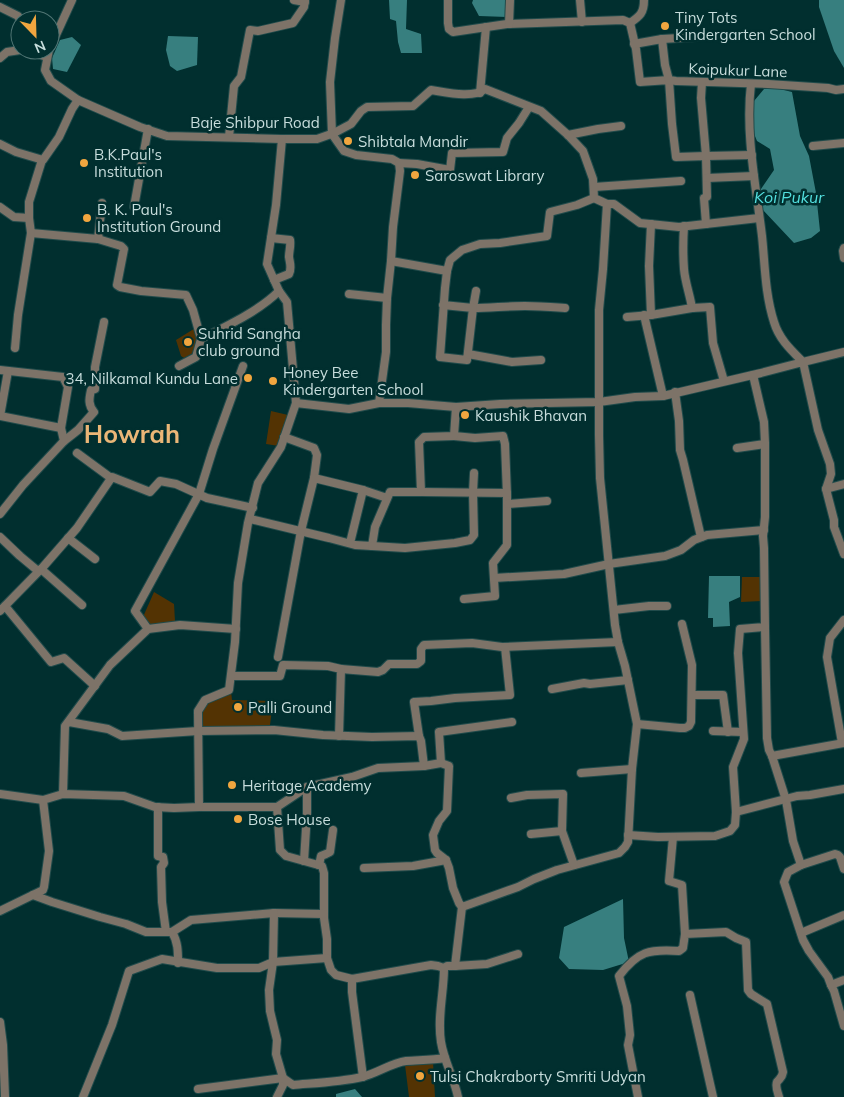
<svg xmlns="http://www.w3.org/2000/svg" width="844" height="1097" viewBox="0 0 844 1097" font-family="Mulish,sans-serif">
	<rect width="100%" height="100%" fill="#012f2f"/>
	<g fill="#533303">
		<path d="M197 327 199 339 195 352 184 358 181 356 176 340Z"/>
		<path d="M271 411 288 415 279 446 266 444Z"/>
		<path d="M742 577H762V601L741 602Z"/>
		<path d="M154 592 174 604 175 621 173 624 149 627 143 617Z"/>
		<path d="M231 691 232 700 273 701 270 725 261 728H199L200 712 207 701Z"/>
		<path d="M433 1062 435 1097H409L405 1065Z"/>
	</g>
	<g fill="#377f7f">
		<path d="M389 0H407L406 29 421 34 422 53H401L398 42 396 21 390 19Z"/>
		<path d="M473 0H507V17L479 16 472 3Z"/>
		<path d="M819 0H844V68L834 51 819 7Z"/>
		<path d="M168 36 198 37 197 65 177 71 170 66 166 50Z"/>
		<path d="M72 37 81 45 67 72 53 69 52 58 60 40Z"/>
		<path d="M764 89H780L792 92 800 136 809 156 816 193 820 231 811 238 794 243 761 208V189L774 170 770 149 757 141 752 129 754 101Z"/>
		<path d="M709 576H740V597L729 602 730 626 713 627V618H708Z"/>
		<path d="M623 899 624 938 629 962 603 970 569 969 559 958 564 927Z"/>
		<path d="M355 1089 362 1097H336V1094Z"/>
	</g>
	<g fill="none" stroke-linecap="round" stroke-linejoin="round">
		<defs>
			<g id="street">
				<path d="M294 0 305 2"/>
				<path d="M341 0 335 38 330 82 332 134 344 151 356 155 392 159 399 163 400 171 393 227 391 261 387 298 386 325V352L379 403"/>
				<path d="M448 0V23L449 29 453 32 507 24 623 20 630 23 636 49 640 82 669 80 672 124 676 157 706 156 707 197 704 198 706 224"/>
				<path d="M580 0 582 22"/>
				<path d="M0 7 18 16 20 20"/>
				<path d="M630 23C640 16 644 13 644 0"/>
				<path d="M509 24 510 0"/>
				<path d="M20 28V31"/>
				<path d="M662 39 697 37"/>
				<path d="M634 44 662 39 665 65 669 80 676 81 768 84 828 88 836 90 844 89"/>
				<path d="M50 48 72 0"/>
				<path d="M17 50 20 40"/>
				<path d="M24 50 47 57"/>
				<path d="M49 50 45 70 51 81 78 100"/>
				<path d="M0 58 7 52 20 50"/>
				<path d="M702 82 701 98 706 156 752 155"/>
				<path d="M751 84C745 133 756 186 762 236 765 265 765 294 774 322 779 339 791 350 803 362L844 352"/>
				<path d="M480 93 486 27"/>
				<path d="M568 135 598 129 621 126"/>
				<path d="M229 137 234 86 241 77 250 30 258 31 293 23 304 7 305 0"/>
				<path d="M0 144 16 152 43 160 59 137 72 109 78 100 140 127 167 136 282 139H317L334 133 351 124 361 111 367 107 413 106 431 90C445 92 473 99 485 89L541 111 568 135 583 151 593 179 594 198 607 204 603 269 599 310V435L600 478 615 625 618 642 625 666 637 724 632 769 628 842 625 847 619 853 557 870 534 879 518 887 462 907"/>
				<path d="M813 146 844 143"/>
				<path d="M399 163 417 164 450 170 452 153 503 152 507 138 519 123 529 107"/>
				<path d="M707 178 754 176"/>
				<path d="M594 187 681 181"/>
				<path d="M607 204H614L640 223 679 227 759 218"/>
				<path d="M0 207 14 217 29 218"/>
				<path d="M134 207 148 129"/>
				<path d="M651 224 649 266 651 315"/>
				<path d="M684 226C683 241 683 255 684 269 685 282 690 295 692 308"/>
				<path d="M31 233 98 239 121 246 124 249 117 285 120 287 141 291 186 295 193 310 201 339 196 357 179 366"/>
				<path d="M271 238 290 240C291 246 289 251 289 257 290 264 292 268 289 274L274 280"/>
				<path d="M98 239 102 203"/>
				<path d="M844 248 843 251 844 258"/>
				<path d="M391 261 447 271"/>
				<path d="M476 291 473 308C490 308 507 306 525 306 538 306 551 307 565 308"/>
				<path d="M349 294 387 298"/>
				<path d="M443 305 473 308 467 360 440 357 445 288 447 271 450 260 462 250 480 244 500 243 547 236 550 212 577 205 594 198"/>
				<path d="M644 315 663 396"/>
				<path d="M627 317 651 315 692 308 710 307 713 343 724 381"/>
				<path d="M201 339C227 326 259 311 279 291"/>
				<path d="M15 348 18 315 31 233 29 218V202L42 160"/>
				<path d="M468 354 512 362 541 360"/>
				<path d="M0 370 63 377 68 387 61 428 0 416"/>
				<path d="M675 392 679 421 680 450 683 460 701 537"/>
				<path d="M296 403 349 409 379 403H408L456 407 500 404 599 402 635 397 663 396 761 373 803 362 818 430 830 464 831 474 826 489 834 520V527L844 554"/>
				<path d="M0 416 8 371"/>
				<path d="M454 436 475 438 503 436 505 444 507 495V545L493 563 495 596 464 599"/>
				<path d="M284 437 314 448 317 455 314 478"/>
				<path d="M64 441 78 430 94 412C88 405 89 399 91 390L95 389V367L104 322"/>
				<path d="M737 448 765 444"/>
				<path d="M77 453 111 478"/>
				<path d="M826 489 844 484"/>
				<path d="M363 490 387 498"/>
				<path d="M421 492 507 493"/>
				<path d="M508 504 547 501"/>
				<path d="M0 514 23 485 64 441 61 428"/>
				<path d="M250 519 329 538 355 545 372 546 375 527 390 492H421L419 442 424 437 454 436 456 407"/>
				<path d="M0 537 20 556 38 571"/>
				<path d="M68 538 95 559"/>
				<path d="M372 546 405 548 455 543 470 540 474 535 473 492 474 473"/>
				<path d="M41 569 82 605"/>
				<path d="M494 578 564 574 609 564 665 556 681 550 694 540 707 535 764 530"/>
				<path d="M5 606 51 662 64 658 95 686"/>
				<path d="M614 610 649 606H667"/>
				<path d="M0 611 43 567 77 528 112 477 150 492 160 481 176 484 207 498 253 508"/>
				<path d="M765 627 767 738 769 750 772 756 786 800 793 841 801 865 788 872 784 882 803 940 809 951 828 977 831 985 834 991 844 1026"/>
				<path d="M148 629 135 611 199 494 213 449 243 366"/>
				<path d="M278 657 301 531 314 478 363 490 350 543"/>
				<path d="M341 669 378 672 383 670 389 664H417L421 661V649L424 645 472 643 502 647 618 642"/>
				<path d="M231 676H280L283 665 328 666 341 669 339 736"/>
				<path d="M552 689 584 683 590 684 628 680"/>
				<path d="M692 695H723L728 732"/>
				<path d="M69 722 108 729 122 736 198 731 274 730 323 735 372 737 419 736 421 741 424 766 378 768 352 777 307 787 277 807 280 850 286 856 322 866 324 873V918L327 939V958L331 970 336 975 352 979 431 965 438 966 444 968C444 993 437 1017 441 1042 444 1061 454 1078 458 1097"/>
				<path d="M637 724 680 728H685L689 726 691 722 692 665 682 624"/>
				<path d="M713 731 743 732"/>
				<path d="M419 736 414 702 431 701 455 698 510 695 505 647"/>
				<path d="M842 743 827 657 830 638 844 620"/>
				<path d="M772 756 844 743"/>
				<path d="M441 763 439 732 512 722"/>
				<path d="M424 766 441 763 449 766 447 811 439 821 433 835 435 850 437 853 446 860 449 868 453 888 459 903 462 907 455 966H447L444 968"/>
				<path d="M581 773 632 769"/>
				<path d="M0 794 43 800"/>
				<path d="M63 794 65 726 110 665 148 629 180 625 236 629"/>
				<path d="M511 798 527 795 563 794 562 831 574 865"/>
				<path d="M158 807V856L163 857 164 863 161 867 162 902 166 932"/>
				<path d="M199 807H277"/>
				<path d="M736 812 797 796 810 795 844 789"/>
				<path d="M531 834 562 831"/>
				<path d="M628 835 658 837 715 836 730 831 735 825 736 812 733 767 744 739 738 653 740 629 765 627 764 548 763 536 765 517V443L764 422 753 375"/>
				<path d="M673 837 669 881 682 885 685 934"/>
				<path d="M304 861 307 813V787"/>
				<path d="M319 865 321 856 326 854 330 852 333 830"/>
				<path d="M801 865 835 854 838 855 840 857 844 869"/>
				<path d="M364 868 413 866 446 860"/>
				<path d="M33 895 52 902 100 917 126 924 146 932H172C178 942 178 951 178 963"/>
				<path d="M0 911 43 890 44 887 49 851 43 800 63 794 124 796 155 807 174 808 199 807 198 711 205 700 229 690 235 642 238 583 248 523 258 483 281 447 296 403 287 302 279 291 267 264 276 205 282 139"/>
				<path d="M274 913 324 914"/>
				<path d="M172 932 191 920 274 913 273 962 269 990 270 1011 277 1040 276 1054 283 1078V1085L277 1097"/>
				<path d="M801 933 844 915"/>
				<path d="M455 966 487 964 518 954"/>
				<path d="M352 979V992L363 1077"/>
				<path d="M831 985 844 980"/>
				<path d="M690 995 713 1097"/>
				<path d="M0 1022 3 1045 5 1097"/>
				<path d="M198 1089 283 1078 293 1085C316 1083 340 1082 362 1077 378 1073 391 1063 406 1061 419 1060 432 1060 445 1058"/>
				<path d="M83 1097 112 1025 129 971 162 959 217 968H259L273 962 327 958"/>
				<path d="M638 1097 628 1045 630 1035 627 1006 619 976C638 951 649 949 679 951L683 948 685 934 726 932 736 938 746 942 748 990 751 994 767 1004 783 1072C782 1078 780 1078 777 1082 775 1086 778 1093 779 1097"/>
			</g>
		</defs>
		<use href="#street" stroke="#214b4b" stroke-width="10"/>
		<use href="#street" stroke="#7d7368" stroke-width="8"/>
	</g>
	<g fill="#f1a63f" stroke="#012f2f" stroke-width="2">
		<circle cx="665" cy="26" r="5"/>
		<circle cx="348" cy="141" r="5"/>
		<circle cx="84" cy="163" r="5"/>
		<circle cx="415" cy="175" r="5"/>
		<circle cx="87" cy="218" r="5"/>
		<circle cx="188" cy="342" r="5"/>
		<circle cx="248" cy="378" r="5"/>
		<circle cx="273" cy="381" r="5"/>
		<circle cx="465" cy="415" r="5"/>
		<circle cx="238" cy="707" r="5"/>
		<circle cx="232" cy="785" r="5"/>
		<circle cx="238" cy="819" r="5"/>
		<circle cx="420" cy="1076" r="5"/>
	</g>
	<g text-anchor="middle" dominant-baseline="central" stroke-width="5" stroke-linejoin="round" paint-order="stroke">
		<g font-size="15" fill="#c7dddc" stroke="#012f2f" text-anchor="start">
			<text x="675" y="17">Tiny Tots<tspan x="675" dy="17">Kindergarten School</tspan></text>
			<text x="358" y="141">Shibtala Mandir</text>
			<text x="94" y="154">B.K.Paul's<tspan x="94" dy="17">Institution</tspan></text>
			<text x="425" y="175">Saroswat Library</text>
			<text x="97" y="209">B. K. Paul's<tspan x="97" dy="17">Institution Ground</tspan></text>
			<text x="198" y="333">Suhrid Sangha<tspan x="198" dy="17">club ground</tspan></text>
			<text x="283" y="372">Honey Bee<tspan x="283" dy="17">Kindergarten School</tspan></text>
			<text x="238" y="378" text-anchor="end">34, Nilkamal Kundu Lane</text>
			<text x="475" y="415">Kaushik Bhavan</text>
			<text x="248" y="707">Palli Ground</text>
			<text x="242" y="785">Heritage Academy</text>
			<text x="248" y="819">Bose House</text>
			<text x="430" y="1076">Tulsi Chakraborty Smriti Udyan</text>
		</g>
		<g font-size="15" fill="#c7dddc" stroke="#012f2f">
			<text transform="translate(738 70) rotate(2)">Koipukur Lane</text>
			<text x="255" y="122">Baje Shibpur Road</text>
		</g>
		<g font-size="16" font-style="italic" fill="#53e0df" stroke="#012f2f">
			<text x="789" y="197">Koi Pukur</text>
		</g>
		<g font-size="25" font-weight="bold" fill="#eab677" stroke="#012f2f">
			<text x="132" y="433">Howrah</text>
		</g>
	</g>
	<g transform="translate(35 35) rotate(157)"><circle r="24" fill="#012f2f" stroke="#507574"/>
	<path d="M0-4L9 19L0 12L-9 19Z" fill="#f1a63f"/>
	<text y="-8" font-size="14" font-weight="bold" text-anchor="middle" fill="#c7dddc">N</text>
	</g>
</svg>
